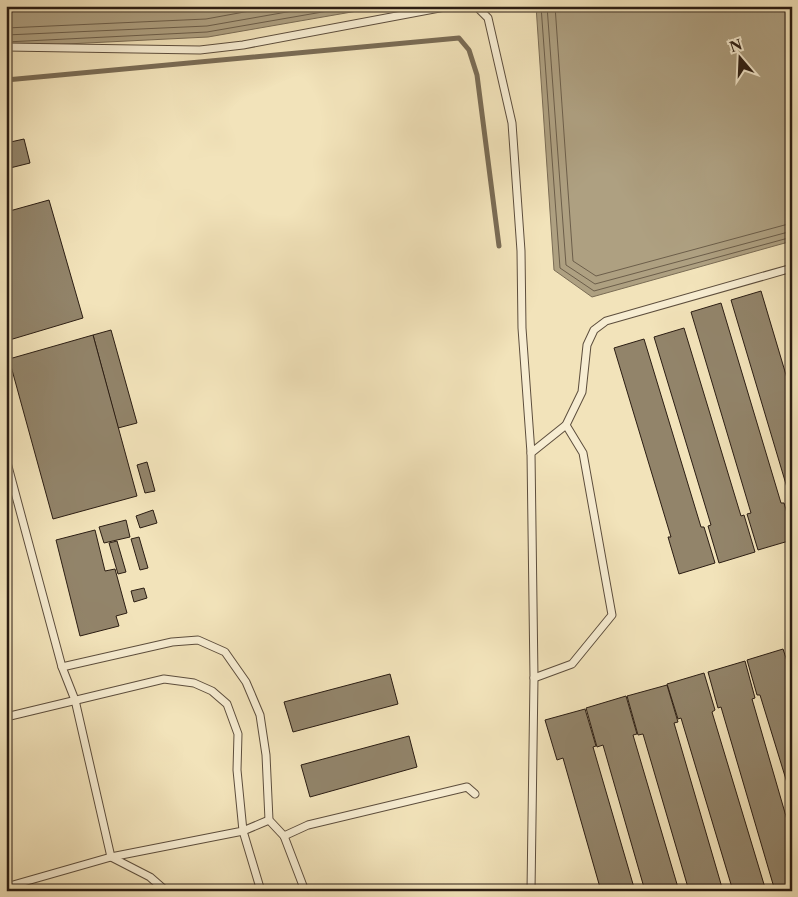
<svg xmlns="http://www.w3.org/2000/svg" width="798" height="897" viewBox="0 0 798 897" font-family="'Libre Caslon Text',serif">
	<rect width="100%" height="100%" fill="#f2e3ba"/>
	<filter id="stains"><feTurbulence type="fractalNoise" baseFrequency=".004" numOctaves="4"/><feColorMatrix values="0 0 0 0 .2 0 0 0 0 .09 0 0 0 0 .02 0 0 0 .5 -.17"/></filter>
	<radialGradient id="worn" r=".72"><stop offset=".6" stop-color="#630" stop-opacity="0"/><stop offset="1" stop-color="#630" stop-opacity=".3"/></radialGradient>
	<g fill="#aea081" stroke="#7a6c55">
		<path d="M6 6H386L208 37 6 47Z"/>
		<path d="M536 6H792V241L592 297 554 270Z"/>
	</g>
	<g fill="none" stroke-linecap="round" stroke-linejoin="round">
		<g stroke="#6c5e4a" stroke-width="1">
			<path d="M541 6 560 268 594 291 792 237"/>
			<path d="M547 6 566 265 595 284 792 231"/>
			<path d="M555 6 573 261 596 276 792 223"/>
			<path d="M6 28 206 19 277 6"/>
			<path d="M6 35 207 26 321 6"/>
			<path d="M6 42 207 32 357 6"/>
		</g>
		<path stroke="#7a6c55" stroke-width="5" d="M6 80 459 38 469 50 477 75 499 246"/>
	</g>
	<g fill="#92846a" stroke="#2b1d13">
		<path d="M24 139 30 163 6 169V143Z"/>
		<path d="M49 200 83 318 6 341V212Z"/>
		<path d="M761 291 792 395V517L787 502 791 501 731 300Z"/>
		<path d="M721 303 781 503H784L792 529V540L758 550 747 514 751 513 691 312Z"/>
		<path d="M684 328 741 516 744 515 755 552 719 563 708 526 711 525 654 337Z"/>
		<path d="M111 330 137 423 118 428 93 335Z"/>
		<path d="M93 335 137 496 53 519 9 359Z"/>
		<path d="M644 339 701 527H704L715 563 679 574 668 537H671L614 348Z"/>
		<path d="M147 462 155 491 145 493 137 465Z"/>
		<path d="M153 510 157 523 140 528 136 516Z"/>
		<path d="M126 520 130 537 104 543 99 527Z"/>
		<path d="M95 530 105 571 115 569 127 613 116 616 119 626 80 636 56 540Z"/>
		<path d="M139 537 148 568 140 570 131 539Z"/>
		<path d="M117 541 126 572 118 574 109 543Z"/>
		<path d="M144 588 147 598 134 602 131 591Z"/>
		<path d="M792 646V661L788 648Z"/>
		<path d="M783 649 792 676V799L760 695H757L747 660Z"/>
		<path d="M745 661 755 698 752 699 792 837V891H775L721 707 718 708 708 672Z"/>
		<path d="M704 673 715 710 712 712 766 891H733L681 718 678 719 667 684Z"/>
		<path d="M390 674 398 704 293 732 284 702Z"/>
		<path d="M667 685 678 722 674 723 723 891H689L643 734 638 735 627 696Z"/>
		<path d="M626 696 637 734 633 735 679 891H645L603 745 597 747 586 708Z"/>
		<path d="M585 709 596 746 593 747 635 891H601L563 758 557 760 545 720Z"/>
		<path d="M409 736 417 767 310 797 301 765Z"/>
	</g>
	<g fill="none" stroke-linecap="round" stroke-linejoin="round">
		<defs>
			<g id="service">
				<path d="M476 6 488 18 512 123 521 251 522 328 531 453"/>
				<path d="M6 47 200 50 243 45 450 6"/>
				<path d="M6 459 62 667 75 700 111 857 150 877 166 891"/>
				<path d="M62 667 172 642 198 640 225 652 246 682 260 715 266 755 269 820 284 836 305 891"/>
				<path d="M534 678 572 664 612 615 583 453 566 425"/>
				<path d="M6 717 164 679 194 683 212 691 227 704 238 734 237 770 243 831 111 857 6 887"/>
				<path d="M284 836 308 825 467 787 475 794"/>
				<path d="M261 891 243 831 269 820"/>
				<path d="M531 891 534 678 531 453 566 425 582 392 587 345 594 330 606 321 792 268"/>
			</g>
		</defs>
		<use href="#service" stroke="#5d4e3d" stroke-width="9"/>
		<use href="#service" stroke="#f7edd2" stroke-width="7"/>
	</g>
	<rect width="798" height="897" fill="none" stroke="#f2e3ba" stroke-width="25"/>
	<rect x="8" y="8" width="783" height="882" fill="none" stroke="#2b1d13" stroke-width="2.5"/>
	<rect x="12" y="12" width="773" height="872" fill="none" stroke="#2b1d13"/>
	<g transform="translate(740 58) rotate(341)" stroke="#f7edd2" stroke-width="4" paint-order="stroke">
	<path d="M0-4L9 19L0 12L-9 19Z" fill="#2b1d13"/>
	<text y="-8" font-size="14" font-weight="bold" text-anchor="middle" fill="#2b1d13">N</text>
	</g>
	<rect width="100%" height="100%" filter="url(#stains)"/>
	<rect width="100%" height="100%" fill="url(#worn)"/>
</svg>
